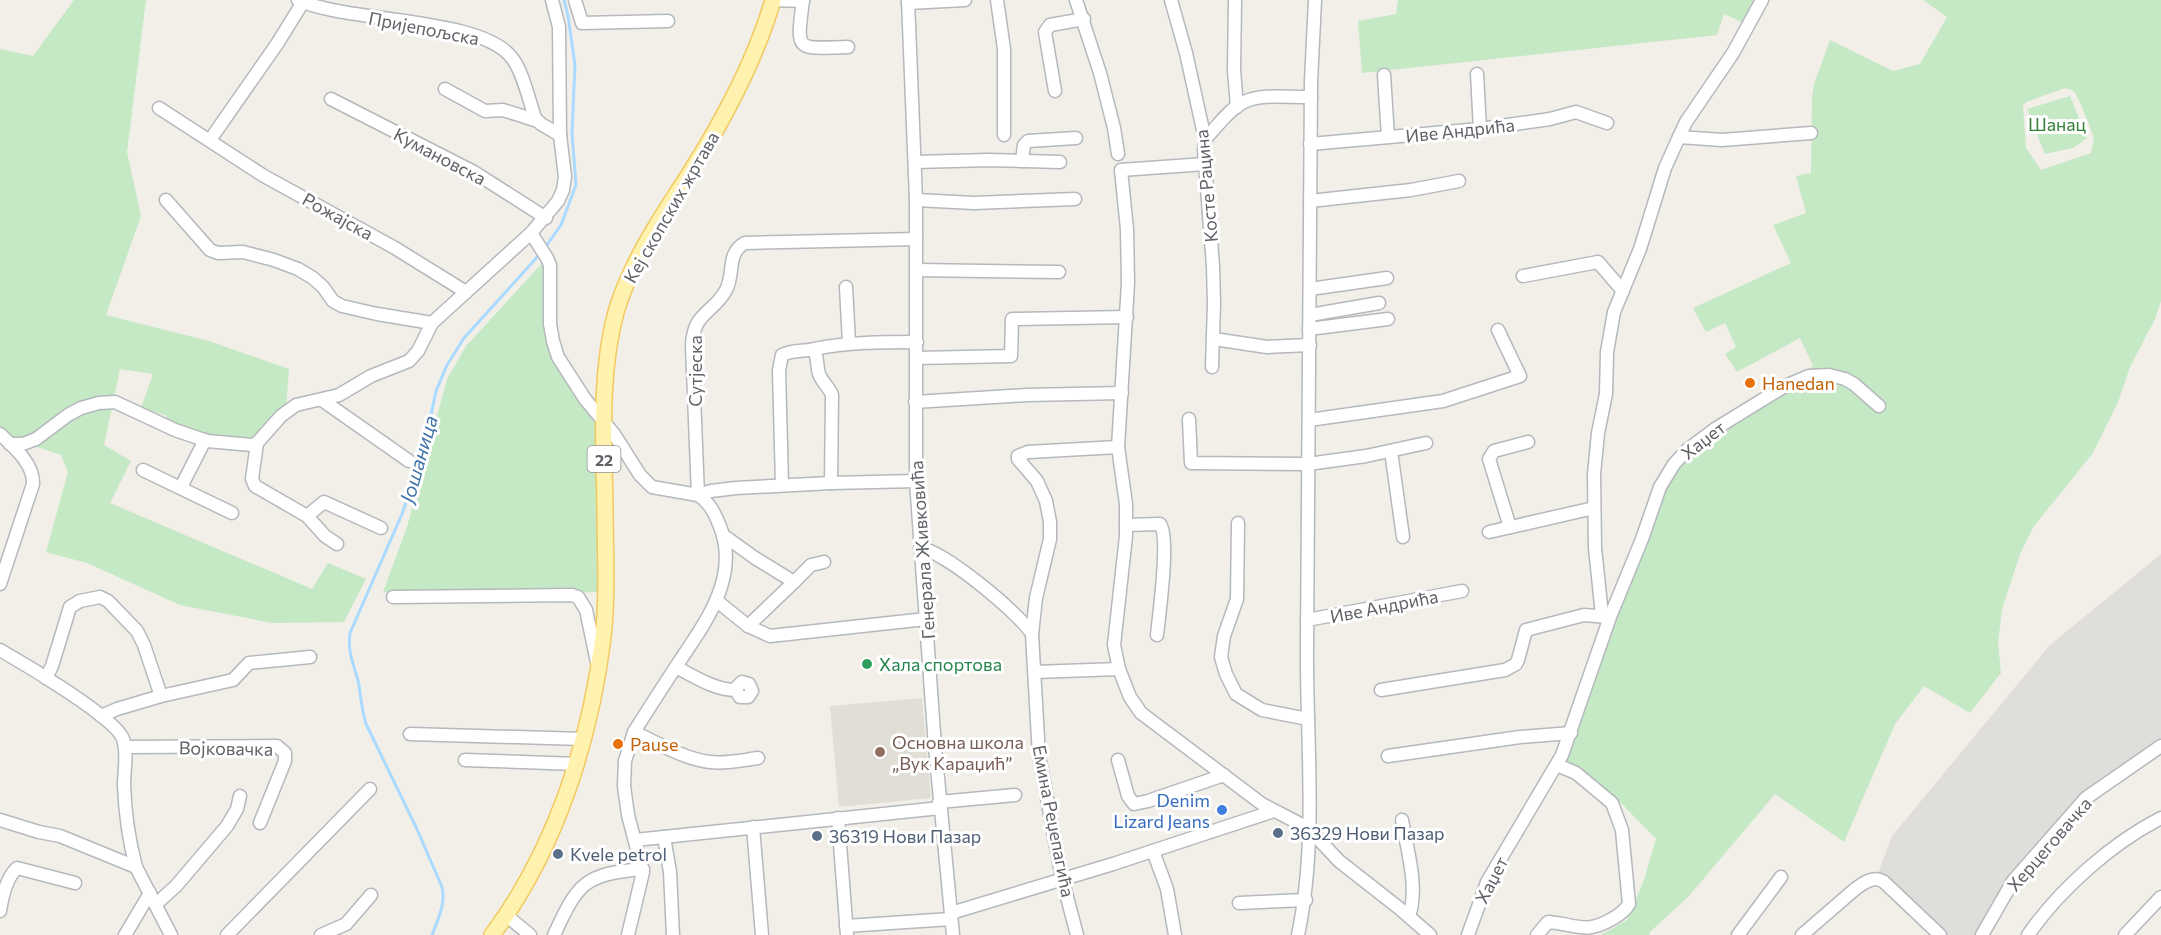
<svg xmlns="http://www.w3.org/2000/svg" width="2161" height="935" viewBox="0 0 2161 935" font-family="Commissioner,sans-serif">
	<rect width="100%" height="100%" fill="#f1efe8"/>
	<path fill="#e0deda" d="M2161 554V746L2086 798 2013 881 1982 935H1940L1876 879 1892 836 2050 645Z"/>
	<path fill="#e1ded6" d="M922 698 931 798 839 807 830 706Z"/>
	<g fill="#c5e8c5" fill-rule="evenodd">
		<path d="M74 0H146L127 152 141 216 106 315 209 341 289 369 286 408 257 440 243 443 175 428 165 415 141 408 153 374 120 369 104 445 131 461 110 503 312 589 328 563 366 579 344 622 272 623 180 605 87 563 46 552 68 472 61 455 28 444 0 430V49L33 56Z"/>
		<path d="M1398 0H1755L1744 23 1724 14 1717 35 1362 73 1358 21 1396 14Z"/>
		<path d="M1923 0H2161V301L2155 319 2130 367 2118 402 2093 453 2034 526 2020 554 2002 609 1998 643 2001 673 1970 713 1924 686 1895 724 1844 842 1775 794 1689 896 1651 931 1649 935H1601L1627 920 1644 880 1656 839 1621 803 1565 761 1663 480 1715 429 1813 366 1800 338 1737 372 1725 354 1736 347 1725 323 1706 332 1693 308 1791 263 1773 225 1806 213 1796 176 1811 173 1812 98 1814 84 1830 40 1893 71 1920 64 1947 17ZM2065 88 2072 90 2076 94 2082 107 2094 138 2091 153 2041 170 2026 148 2023 106 2026 102Z"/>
		<path d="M2070 96 2087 138 2073 148 2045 154 2027 109Z"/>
		<path d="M547 258 553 341 596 411 599 592 432 596 383 592 407 527 447 379 466 346Z"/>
	</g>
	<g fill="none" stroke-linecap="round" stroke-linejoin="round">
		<g stroke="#aadaff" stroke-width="3">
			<path d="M544 249 561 225 576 185 572 133 575 65 568 16 564 0"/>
			<path d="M432 935C438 919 446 904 442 887L416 827 366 724C362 711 361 699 359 685 355 666 347 654 350 633L402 514 422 458 436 391 447 365 464 338 540 254"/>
		</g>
		<defs>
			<g id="minor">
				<path d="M298 0C349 23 482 17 512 58 523 72 529 100 535 118L541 124 560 135"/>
				<path d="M575 0 582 23 668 21"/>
				<path d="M773 0 803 1"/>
				<path d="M803 0C796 54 796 48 848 47"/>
				<path d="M908 0 916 200V481L935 747 953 935"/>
				<path d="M997 0 1004 49V135"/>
				<path d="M1076 0 1100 73 1114 128 1118 154"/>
				<path d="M1171 0 1186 53 1205 139 1204 150 1213 266 1214 304 1212 367"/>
				<path d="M1235 0 1234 70 1237 107"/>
				<path d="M908 3 965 0"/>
				<path d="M1477 74 1480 129"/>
				<path d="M1384 75 1388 137"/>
				<path d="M445 89 485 111 503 110 538 121"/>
				<path d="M1055 91 1045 32 1050 25 1084 19"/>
				<path d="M331 99 474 172 546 218"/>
				<path d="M159 108 264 176 395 248 466 292"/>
				<path d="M1679 137 1722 140 1811 133"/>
				<path d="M1205 139C1217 127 1229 109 1244 102 1263 93 1290 98 1311 97"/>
				<path d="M210 140 277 44 303 2"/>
				<path d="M1310 144 1480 129 1550 119 1576 112 1607 123"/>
				<path d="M1022 161 1024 145 1028 141 1076 138"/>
				<path d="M915 162 989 160 1060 162"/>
				<path d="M1205 164 1121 170 1127 229 1128 283 1118 447 1126 504V536L1114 645 1119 669 1130 697 1141 713 1262 804 1308 828 1339 861 1399 908 1430 935"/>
				<path d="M166 200 210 250 218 253 243 252 274 260 298 269 313 278 323 287 333 301 342 306 377 314 432 323"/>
				<path d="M916 200 974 203 1075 199"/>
				<path d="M1310 201 1411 190 1459 181"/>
				<path d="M531 233 547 258 550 265V324L553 341 558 357 585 399 614 434 640 475 652 487 698 495 711 491 736 488 831 483 916 481"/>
				<path d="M917 270 1059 272"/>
				<path d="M1523 276 1598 262 1623 291"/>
				<path d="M846 287 849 343"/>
				<path d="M1310 289 1387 278"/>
				<path d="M1310 315 1379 303"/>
				<path d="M1309 329 1388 319"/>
				<path d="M1214 339 1267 347 1310 345"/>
				<path d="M813 350C819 357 816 365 819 374 822 382 829 387 832 395L831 483"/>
				<path d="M917 358 1011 356 1012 319 1127 317"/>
				<path d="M322 400 409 461"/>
				<path d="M915 402 1027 395 1122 393"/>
				<path d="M1189 419 1191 463 1308 464 1366 456 1426 443"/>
				<path d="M1309 420 1443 401 1520 376 1498 330"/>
				<path d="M0 434C14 447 34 464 33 484L0 584"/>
				<path d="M257 443 252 479 255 486 307 516 325 536 337 544"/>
				<path d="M10 444H23L36 439 68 415 81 408 99 403 115 402 175 430 207 441 252 445 257 443 281 416 296 405 339 395 371 376 409 361 418 351 432 323 531 233 558 201 563 190 565 177 560 135 559 27 552 0"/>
				<path d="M1391 451 1403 537"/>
				<path d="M143 470 232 513"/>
				<path d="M782 485 779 370 782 355C793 349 803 352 814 349 848 342 882 342 917 342"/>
				<path d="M181 487 205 440"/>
				<path d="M307 516 324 502 381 528"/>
				<path d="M1238 523 1237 599 1224 636 1221 657 1226 674 1236 694 1262 710 1308 719"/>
				<path d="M1126 525 1160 524C1170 537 1159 615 1157 635"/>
				<path d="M1510 527 1489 459 1494 451 1528 442"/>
				<path d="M1489 532 1594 508"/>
				<path d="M723 535 755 558 794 582 811 565 824 562"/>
				<path d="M920 548C944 551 1019 613 1032 634"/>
				<path d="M393 597 572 595 578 597 586 610 597 662"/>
				<path d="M717 601 748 626 770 636 926 619"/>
				<path d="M1602 615 1595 548 1594 474 1598 433 1606 394 1607 352 1614 312 1640 249 1665 168 1679 137 1686 122 1733 53 1762 0"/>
				<path d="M1307 620 1462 591"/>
				<path d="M748 626 794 582"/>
				<path d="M0 650C23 663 116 718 123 739 128 753 124 770 124 785 125 812 129 841 136 867L171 935"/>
				<path d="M676 667C695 677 715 690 736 690L740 697H748L752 691 749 684 742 682 737 687 736 690"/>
				<path d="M1035 672 1119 669"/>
				<path d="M46 678 52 666 70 607 80 601 100 597 108 601 137 631 144 645 161 696"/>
				<path d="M1381 690 1505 670 1516 664 1518 660 1526 630 1584 615 1608 617"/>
				<path d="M101 716 117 709 161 696 233 680 249 663 310 657"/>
				<path d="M634 732C658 743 684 759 710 762 726 764 743 760 758 758"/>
				<path d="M410 734 583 739"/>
				<path d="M125 747 277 746 285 753V761L260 823"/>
				<path d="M1388 756 1520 737 1571 733"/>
				<path d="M465 760 577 764"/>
				<path d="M1118 760 1128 796 1134 804 1148 801 1224 775"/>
				<path d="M939 802 1015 795"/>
				<path d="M838 818 847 935"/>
				<path d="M0 820 39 832 60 836 136 867"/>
				<path d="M1402 820C1407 849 1419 888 1409 916"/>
				<path d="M753 827 762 935"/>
				<path d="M664 837 670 872 673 935"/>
				<path d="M635 840 940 808"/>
				<path d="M1153 851 1167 889 1175 935"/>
				<path d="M1239 903 1306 900"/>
				<path d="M156 904 176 886 227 826 237 809 240 796"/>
				<path d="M0 911C2 898 7 877 17 868L75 883"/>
				<path d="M951 913 1113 864 1274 811"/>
				<path d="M507 916 530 935"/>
				<path d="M846 926 951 919"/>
				<path d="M125 935 150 893"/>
				<path d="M227 935 370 789"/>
				<path d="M321 935 346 924 371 895"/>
				<path d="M554 935C578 883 584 874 643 869"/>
				<path d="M628 935 643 872 628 815 624 786 625 761 634 732C649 708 664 685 679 662 706 622 741 575 719 524 714 512 709 502 698 495L692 346C693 312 713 314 726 290 735 274 726 253 745 243L916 239"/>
				<path d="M1077 935 1062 878 1039 756 1032 634 1036 598 1050 539V522L1046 501 1037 481 1018 459V456L1028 452 1118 447"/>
				<path d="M1298 935C1318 840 1306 741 1307 645 1308 457 1311 269 1311 82L1315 0"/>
				<path d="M1468 935 1487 882 1562 755 1610 617 1642 539 1660 487 1674 464 1687 450 1715 429 1785 386 1809 376 1829 375 1845 379 1854 384 1879 406"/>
				<path d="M1537 935 1548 922C1576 924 1584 935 1612 919 1619 915 1625 911 1629 904L1622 830 1612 803 1576 773 1557 765"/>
				<path d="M1738 935 1781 877"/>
				<path d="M1802 935 1854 890C1863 883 1874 875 1884 882L1940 935"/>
				<path d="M1982 935 2013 881 2086 798 2161 746"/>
				<path d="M2028 935C2060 889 2112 843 2161 818"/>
				<path d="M2125 935 2161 897"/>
			</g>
			<path id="major" d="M492 935C556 849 590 742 603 637 608 594 605 550 605 507 604 443 599 375 616 312 631 262 660 219 688 176 723 121 755 62 773 0"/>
		</defs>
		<use href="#minor" stroke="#b5b8bc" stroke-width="15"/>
		<use href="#major" stroke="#f2c960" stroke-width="18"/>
		<use href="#minor" stroke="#fff" stroke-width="12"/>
		<use href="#major" stroke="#fff2af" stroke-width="15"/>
	</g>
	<g fill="#e8710a" stroke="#fff" stroke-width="2">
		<circle cx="1750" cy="383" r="6"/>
		<circle cx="618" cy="744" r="6"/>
	</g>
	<circle fill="#2e9e5b" stroke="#fff" stroke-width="2" cx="867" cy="664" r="6"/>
	<circle fill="#8d6e63" stroke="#fff" stroke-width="2" cx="880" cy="752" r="6"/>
	<circle fill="#3f7fe0" stroke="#fff" stroke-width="2" cx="1222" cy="810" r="6"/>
	<g fill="#5c6f8a" stroke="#fff" stroke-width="2">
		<circle cx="1278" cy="833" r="6"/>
		<circle cx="817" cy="836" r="6"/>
		<circle cx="558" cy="854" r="6"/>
	</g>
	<g text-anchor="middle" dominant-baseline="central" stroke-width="6" stroke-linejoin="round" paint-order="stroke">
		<rect fill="#fff" stroke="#8f9295" stroke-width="1.5" x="587.5" y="446" width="33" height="26" rx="4.5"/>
		<g font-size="16" font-weight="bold" fill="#5f6368">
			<text x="604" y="459">22</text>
		</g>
		<g font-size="18" fill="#5f6368" stroke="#fff">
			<text transform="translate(424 28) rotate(11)">Пријепољска</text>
			<text transform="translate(1460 130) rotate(-6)">Иве Андрића</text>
			<text transform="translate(440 156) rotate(28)">Кумановска</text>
			<text transform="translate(1206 186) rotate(-95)">Косте Рацина</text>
			<text transform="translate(671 207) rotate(-60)">Кеј скопских жртава</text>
			<text transform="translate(338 216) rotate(29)">Рожајска</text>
			<text transform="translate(695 371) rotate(-90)">Сутјеска</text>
			<text transform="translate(1703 440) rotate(-38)">Хаџет</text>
			<text transform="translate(922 550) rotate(-94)">Генерала Живковића</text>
			<text transform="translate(1384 606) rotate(-11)">Иве Андрића</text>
			<text transform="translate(226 748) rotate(1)">Војковачка</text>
			<text transform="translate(1054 821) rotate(79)">Емина Реџепагића</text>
			<text transform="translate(2049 844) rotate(-49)">Херцеговачка</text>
			<text transform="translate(1491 880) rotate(-63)">Хаџет</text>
		</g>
		<g font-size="18" fill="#348238" stroke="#fff">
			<text x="2057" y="124">Шанац</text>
		</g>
		<g font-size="18" fill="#c56008" stroke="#fff" text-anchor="start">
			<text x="1762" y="383">Hanedan</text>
			<text x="630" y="744">Pause</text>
		</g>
		<g font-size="18" fill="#27864d" stroke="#fff" text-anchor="start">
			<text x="879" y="664">Хала спортова</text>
		</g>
		<g font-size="18" fill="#785e54" stroke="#fff" text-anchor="start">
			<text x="892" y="742">Основна школа<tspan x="892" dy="21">„Вук Караџић”</tspan></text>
		</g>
		<g font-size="18" fill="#366cbe" stroke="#fff" text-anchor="end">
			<text x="1210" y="800">Denim<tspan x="1210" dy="21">Lizard Jeans</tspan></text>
		</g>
		<g font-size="18" fill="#4e5e75" stroke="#fff" text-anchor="start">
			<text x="1290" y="833">36329 Нови Пазар</text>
			<text x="829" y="836">36319 Нови Пазар</text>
			<text x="570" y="854">Kvele petrol</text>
		</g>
		<g font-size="20" font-style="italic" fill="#4174aa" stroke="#fff">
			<text transform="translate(418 459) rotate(-74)">Јошаница</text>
		</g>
	</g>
</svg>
